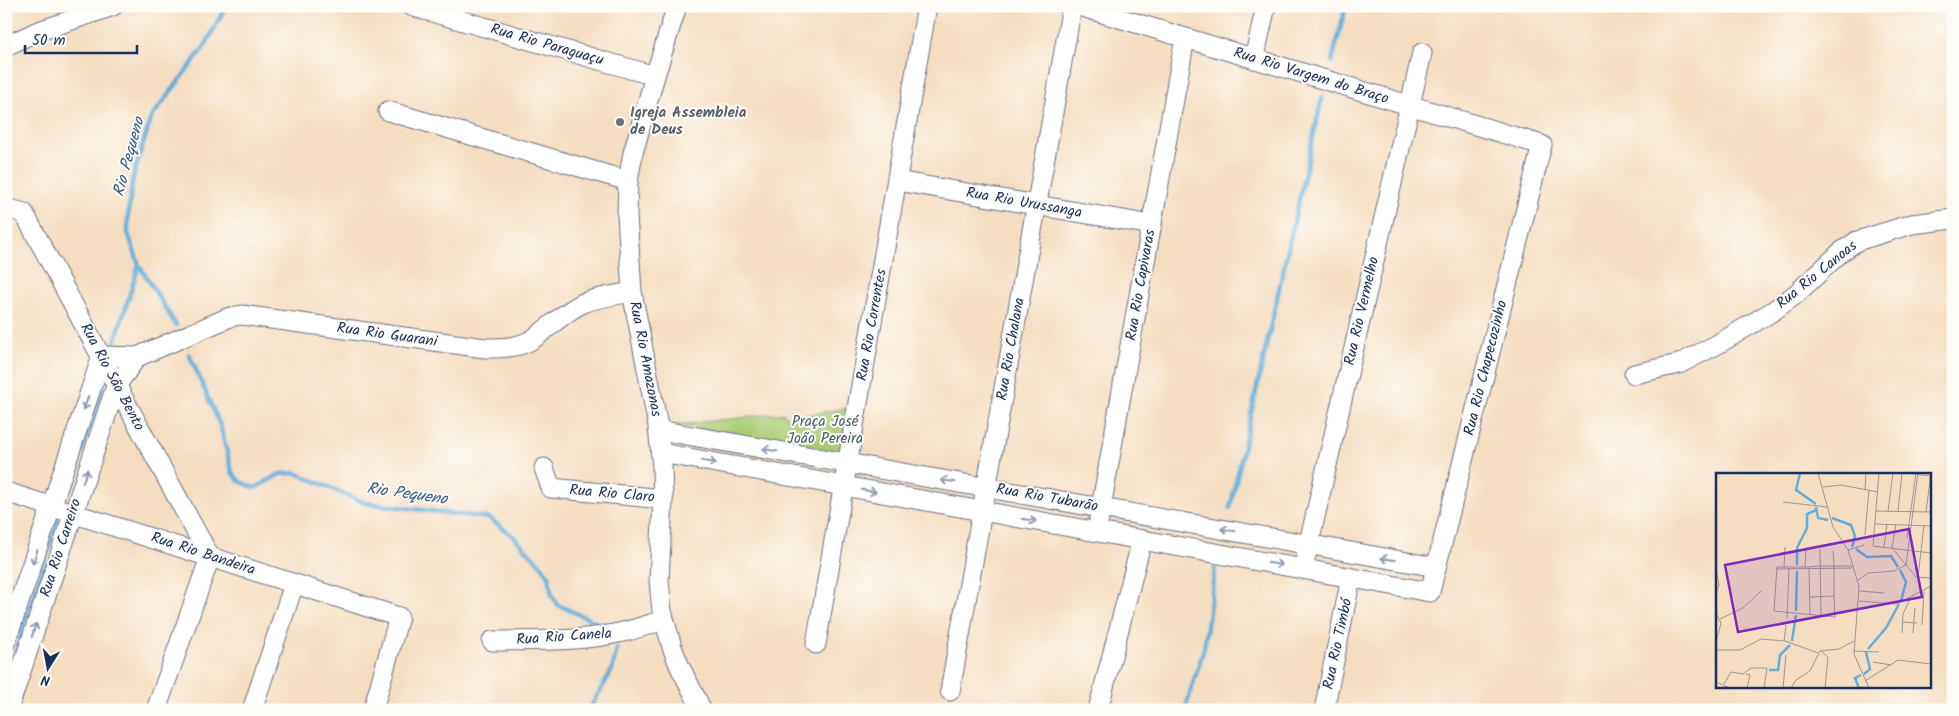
<svg xmlns="http://www.w3.org/2000/svg" width="1959" height="716" viewBox="0 0 1959 716" font-family="Kalam,sans-serif">
	<rect width="100%" height="100%" fill="#fdfcf7"/>
	<filter id="ink" filterUnits="userSpaceOnUse"><feTurbulence type="fractalNoise" baseFrequency=".02" numOctaves="2"/><feDisplacementMap in="SourceGraphic" scale="10" xChannelSelector="R" yChannelSelector="G"/><feConvolveMatrix kernelMatrix="1 2 1 2 8 2 1 2 1" color-interpolation-filters="sRGB"/></filter>
	<filter id="wash" filterUnits="userSpaceOnUse"><feTurbulence type="fractalNoise" baseFrequency=".0096" numOctaves="4" result="noise"/><feDisplacementMap in="SourceGraphic" scale="20" xChannelSelector="R" yChannelSelector="G"/><feGaussianBlur stdDeviation="1.12" result="paint"/><feColorMatrix in="noise" values="0 0 0 0 0 0 0 0 0 0 0 0 0 0 0 0 0 1.4 0 .05"/><feComposite in="paint" operator="in"/></filter>
	<g filter="url(#wash)">
		<rect width="100%" height="100%" fill="#f4ddc0"/>
		<path fill="#aacb74" stroke="#627d69" d="M848 408 841 452 676 425 783 413 788 418Z"/>
		<g fill="none" stroke-linecap="round" stroke-linejoin="round">
			<g stroke="#64addc" stroke-width="4.5">
				<path d="M1332 61 1346 6"/>
				<path d="M176 325 139 265 128 233V214L133 177 151 118 205 46 226 6"/>
				<path d="M115 341 139 265"/>
				<path d="M189 354 220 425 232 472 239 481 255 488 280 474 296 473 365 503 489 518 513 536 542 566 549 576 552 596 558 605 609 628"/>
				<path d="M67 492 104 387"/>
				<path d="M1230 508 1322 97"/>
				<path d="M6 679 58 520"/>
				<path d="M589 710 612 670 617 649"/>
				<path d="M1185 710 1204 648 1215 569"/>
			</g>
		</g>
	</g>
	<g filter="url(#ink)">
		<g fill="none" stroke-linecap="round" stroke-linejoin="round">
			<defs>
				<g id="minor">
					<path d="M411 6 655 76"/>
					<path d="M677 6 655 76 633 153 628 181 627 215 632 292 658 426 662 466 663 499 659 581 662 611 672 647 680 667 702 710"/>
					<path d="M6 46 36 32 113 6"/>
					<path d="M1254 59 1266 6"/>
					<path d="M388 111 628 181"/>
					<path d="M897 181 1152 225"/>
					<path d="M6 208 24 213C86 328 147 443 210 557L156 710"/>
					<path d="M1634 374 1679 364 1718 344 1773 311 1796 294 1841 252 1857 241 1912 224 1953 219"/>
					<path d="M658 430 1436 567"/>
					<path d="M661 453 1430 592 1542 145 1079 6"/>
					<path d="M544 468 551 488 663 499"/>
					<path d="M6 492 399 617 373 710"/>
					<path d="M1099 519 1185 38"/>
					<path d="M1306 556 1422 53"/>
					<path d="M6 641 102 356 137 357 230 317 242 315 485 348C501 348 519 348 533 339 550 327 564 312 583 303 598 297 617 295 632 292"/>
					<path d="M492 641C535 640 581 642 623 632 637 629 650 624 664 620"/>
					<path d="M816 644 927 6"/>
					<path d="M950 691 1072 6"/>
					<path d="M8 710 116 386 137 357"/>
					<path d="M252 710 294 584"/>
					<path d="M1098 710 1142 540"/>
					<path d="M1324 710 1351 578"/>
				</g>
			</defs>
			<use href="#minor" stroke="#676c80" stroke-width="21"/>
			<use href="#minor" stroke="#fff" stroke-width="19"/>
		</g>
		<defs><path id="oneway-shaft" d="M-6 0H5M1.5-3L5.5 0L1.5 3" fill="none" stroke-width="1.6" stroke-linecap="round" stroke-linejoin="round" transform="scale(1.25)"/></defs>
		<g stroke="#8d97ae">
			<use href="#oneway-shaft" transform="translate(86 403) rotate(109)"/>
			<use href="#oneway-shaft" transform="translate(770 450) rotate(-170)"/>
			<use href="#oneway-shaft" transform="translate(709 462) rotate(10)"/>
			<use href="#oneway-shaft" transform="translate(85 476) rotate(-71)"/>
			<use href="#oneway-shaft" transform="translate(948 481) rotate(-170)"/>
			<use href="#oneway-shaft" transform="translate(869 491) rotate(10)"/>
			<use href="#oneway-shaft" transform="translate(1029 520) rotate(10)"/>
			<use href="#oneway-shaft" transform="translate(1228 530) rotate(-170)"/>
			<use href="#oneway-shaft" transform="translate(35 557) rotate(109)"/>
			<use href="#oneway-shaft" transform="translate(1388 559) rotate(-170)"/>
			<use href="#oneway-shaft" transform="translate(1275 564) rotate(10)"/>
			<use href="#oneway-shaft" transform="translate(34 630) rotate(-72)"/>
		</g>
	</g>
	<circle fill="#6b7280" stroke="#fdfcf7" stroke-width="2" cx="620" cy="122" r="5"/>
	<g text-anchor="middle" dominant-baseline="central" stroke-width="4" stroke-linejoin="round" paint-order="stroke">
		<g font-size="15" fill="#1b2f5e" stroke="#fdfcf7">
			<text transform="translate(547 45) rotate(16)">Rua Rio Paraguaçu</text>
			<text transform="translate(1311 76) rotate(17)">Rua Rio Vargem do Braço</text>
			<text transform="translate(1024 203) rotate(10)">Rua Rio Urussanga</text>
			<text transform="translate(1817 275) rotate(-39)">Rua Rio Canoas</text>
			<text transform="translate(1141 285) rotate(-80)">Rua Rio Capivaras</text>
			<text transform="translate(1362 311) rotate(-77)">Rua Rio Vermelho</text>
			<text transform="translate(872 325) rotate(-80)">Rua Rio Correntes</text>
			<text transform="translate(387 335) rotate(8)">Rua Rio Guarani</text>
			<text transform="translate(1011 349) rotate(-80)">Rua Rio Chalana</text>
			<text transform="translate(645 359) rotate(79)">Rua Rio Amazonas</text>
			<text transform="translate(1486 368) rotate(-76)">Rua Rio Chapecozinho</text>
			<text transform="translate(112 377) rotate(62)">Rua Rio São Bento</text>
			<text transform="translate(612 494) rotate(5)">Rua Rio Claro</text>
			<text transform="translate(1047 498) rotate(10)">Rua Rio Tubarão</text>
			<text transform="translate(61 548) rotate(-72)">Rua Rio Carreiro</text>
			<text transform="translate(203 554) rotate(18)">Rua Rio Bandeira</text>
			<text transform="translate(564 637) rotate(-4)">Rua Rio Canela</text>
			<text transform="translate(1338 644) rotate(-78)">Rua Rio Timbó</text>
		</g>
		<g font-size="15" font-weight="bold" fill="#5b616d" stroke="#fdfcf7" text-anchor="start">
			<text x="630" y="113">Igreja Assembleia<tspan x="630" dy="17">de Deus</tspan></text>
		</g>
		<g font-size="15" fill="#465e65" stroke="#fdfcf7">
			<text x="825" y="422">Praça José<tspan x="825" dy="17">João Pereira</tspan></text>
		</g>
		<g font-size="16" font-style="italic" fill="#355b8a" stroke="#fdfcf7">
			<text transform="translate(129 157) rotate(-75)">Rio Pequeno</text>
			<text transform="translate(407 494) rotate(8)">Rio Pequeno</text>
		</g>
	</g>
	<g transform="translate(1716 473)">
		<rect width="215" height="215" fill="#f4ddc0"/>
		<path fill="none" stroke="#64addc" stroke-width="2.5" d="M84 0 80 17 100 31M100 34 102 45 112 47M116 45 135 52 139 63 136 74M140 76 151 84 175 83 182 94M81 92V75L91 55V41L100 37M184 97 190 109 185 128M80 138 81 98M76 168 80 142M152 176 170 155 183 131M53 197H62L64 182 74 172M148 201 154 196 150 179M143 215 139 205 145 202"/>
		<path fill="none" stroke="#9d9799" stroke-width="1" d="M102 0 117 54 132 77 143 113 138 181 153 215M163 0 157 73 215 80M189 0 215 3M107 14 125 12 162 19M149 16 150 0M67 29 111 34M160 38 215 39M172 38 177 0M182 38 186 0M210 39 215 0M159 51 215 53M180 51 176 75 200 104 215 105M149 62 153 17M191 65 200 0M168 74 171 51M104 76 105 143M132 77 148 72M117 78 118 93V123L119 144 58 138 61 94H93L104 93H136M68 94 69 74M89 94 90 76M93 95 94 142M60 96 136 95M0 97 3 112 0 120M202 104 208 52M141 108 152 100 178 98 190 92 202 0M144 118 168 120M94 124 118 123M143 128 181 131 215 113M0 140 5 150 0 169M71 145 73 95M4 146 27 135 45 118M186 149 201 150M206 152 208 118M186 160 187 141 194 126M197 160 199 135M68 168 70 152M0 177H24L45 166 69 168 102 180M105 178 112 184 109 215M137 178 163 179M157 189 175 192M30 201 34 202 31 215M149 208 182 187 215 191M0 209 14 215M8 211 15 199 27 201 35 195H51L48 215M67 215 70 182M75 215 80 207 94 198 104 178 123 176 138 168"/>
		<path fill="#7b2cbf" fill-opacity="0.15" stroke="#7b2cbf" stroke-width="2.5" d="M193 56 206 124 22 159 9 92Z"/>
		<rect width="215" height="215" fill="none" stroke="#1b2f5e" stroke-width="2.5"/>
	</g>
	<rect width="1959" height="716" fill="none" stroke="#fdfcf7" stroke-width="25"/>
	<g transform="translate(48 668) rotate(191)" stroke="#fdfcf7" stroke-width="4" paint-order="stroke">
	<path d="M0-4L9 19L0 12L-9 19Z" fill="#1b2f5e"/>
	<text y="-8" font-size="14" font-weight="bold" text-anchor="middle" fill="#1b2f5e">N</text>
	</g>
	<path d="M25 45v8h112v-8" fill="none" stroke="#1b2f5e" stroke-width="2.5"/>
	<text x="32" y="45" font-size="15" fill="#1b2f5e" stroke="#fdfcf7" stroke-width="4" paint-order="stroke">50 m</text>
</svg>
